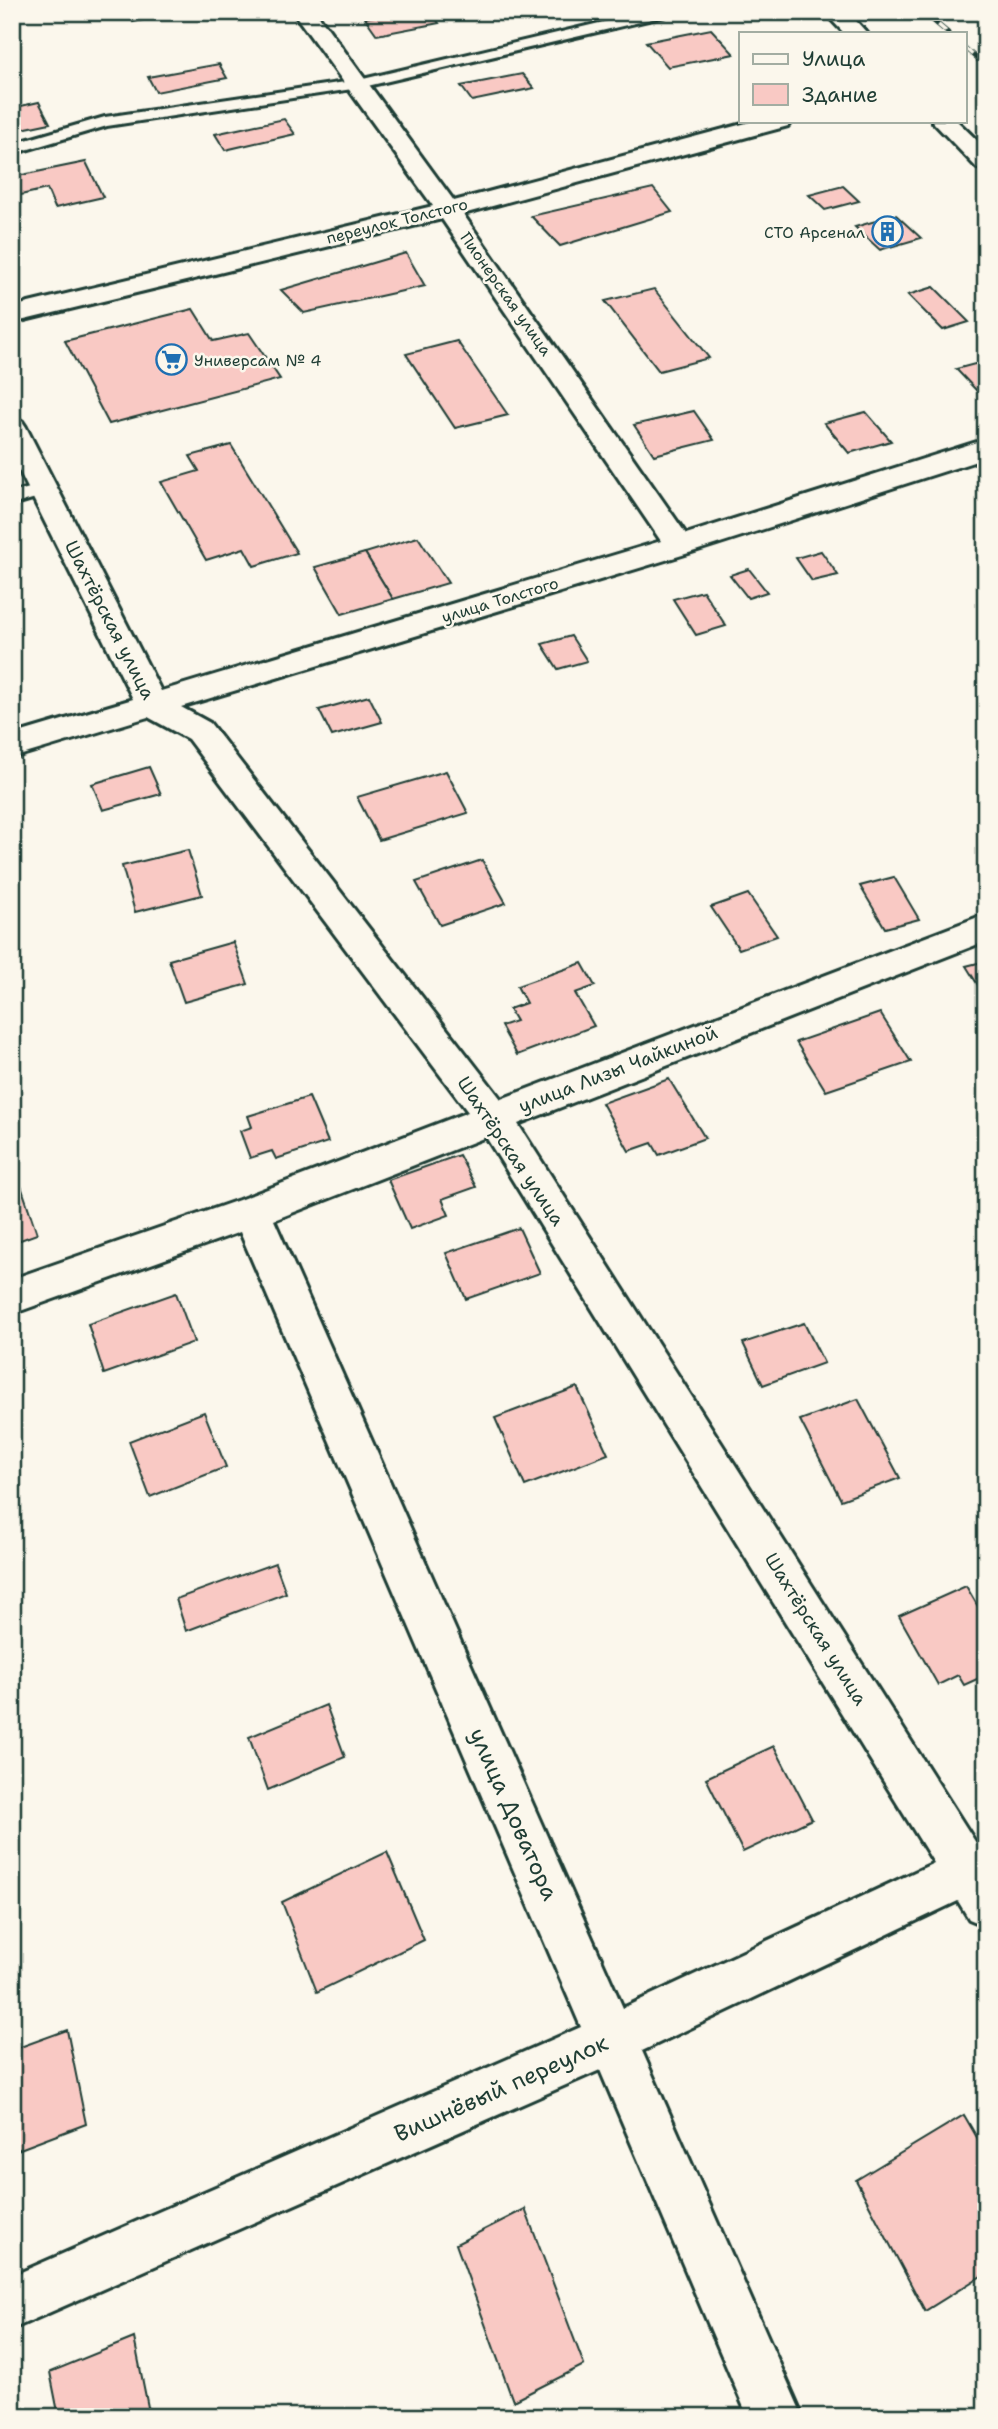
<svg xmlns="http://www.w3.org/2000/svg" width="998" height="2429" viewBox="0 0 998 2429" font-family="'Shantell Sans',sans-serif">
	<rect width="100%" height="100%" fill="#fbf7ec"/>
	<filter id="ink" filterUnits="userSpaceOnUse"><feTurbulence type="fractalNoise" baseFrequency=".0143" numOctaves="2"/><feDisplacementMap in="SourceGraphic" scale="14" xChannelSelector="R" yChannelSelector="G"/><feConvolveMatrix kernelMatrix="1 2 1 2 8 2 1 2 1" color-interpolation-filters="sRGB"/></filter>
	<g filter="url(#ink)">
		<g fill="#f9c9c4" stroke="#1f3d34" stroke-width="2">
			<path d="M128 12H184L133 22Z"/>
			<path d="M396 12H431L439 23 377 35 365 18Z"/>
			<path d="M711 29 734 54 668 67 646 42Z"/>
			<path d="M219 64 227 78 156 92 148 77Z"/>
			<path d="M522 74 534 88 472 101 461 86Z"/>
			<path d="M39 102 50 123 12 131V108Z"/>
			<path d="M284 119 295 134 225 150 215 134Z"/>
			<path d="M86 162 103 197 55 208 47 189 12 197V177Z"/>
			<path d="M843 186 859 201 825 210 809 195Z"/>
			<path d="M653 188 672 212 560 246 531 216Z"/>
			<path d="M896 215 921 238 880 250 855 227Z"/>
			<path d="M406 253 425 286 304 313 281 290Z"/>
			<path d="M934 287 969 322 943 330 908 295Z"/>
			<path d="M654 289 709 358 659 371 605 301Z"/>
			<path d="M193 309 213 341 249 333 280 379 109 424 65 341Z"/>
			<path d="M457 341 508 415 455 428 406 354Z"/>
			<path d="M986 361V388L977 391 956 369Z"/>
			<path d="M694 411 714 440 654 455 634 425Z"/>
			<path d="M866 412 891 441 849 453 824 423Z"/>
			<path d="M231 445 297 553 254 566 244 548 206 560 161 482 199 471 190 456Z"/>
			<path d="M418 537 448 583 393 599 365 553Z"/>
			<path d="M821 551 838 575 812 581 796 558Z"/>
			<path d="M365 553 393 599 342 614 315 567Z"/>
			<path d="M749 569 767 592 748 598 730 575Z"/>
			<path d="M703 591 726 626 696 635 673 599Z"/>
			<path d="M571 636 587 661 558 669 542 644Z"/>
			<path d="M369 696 382 722 332 736 319 710Z"/>
			<path d="M149 767 161 794 103 810 92 784Z"/>
			<path d="M446 771 468 813 379 840 357 797Z"/>
			<path d="M188 850 202 895 135 912 122 866Z"/>
			<path d="M482 860 506 903 440 925 416 882Z"/>
			<path d="M894 877 919 919 885 928 860 886Z"/>
			<path d="M748 894 777 936 739 949 711 907Z"/>
			<path d="M233 942 248 984 184 1002 169 960Z"/>
			<path d="M986 961V998L966 966Z"/>
			<path d="M582 963 595 986 575 993 594 1026 517 1055 501 1026 516 1021 509 1009 526 1003 517 986Z"/>
			<path d="M880 1013 911 1062 826 1091 796 1042Z"/>
			<path d="M669 1079 705 1138 659 1155 652 1143 629 1151 602 1103Z"/>
			<path d="M309 1097 328 1142 276 1159 272 1151 250 1158 240 1131 252 1127 248 1116Z"/>
			<path d="M459 1155 476 1187 442 1199 449 1215 410 1229 388 1180Z"/>
			<path d="M16 1171 37 1234 12 1243V1173Z"/>
			<path d="M519 1228 540 1273 466 1299 446 1253Z"/>
			<path d="M176 1293 194 1342 104 1374 88 1324Z"/>
			<path d="M804 1323 824 1363 763 1385 743 1343Z"/>
			<path d="M577 1387 608 1454 525 1486 495 1418Z"/>
			<path d="M858 1399 900 1478 841 1500 800 1420Z"/>
			<path d="M204 1412 226 1467 150 1497 129 1441Z"/>
			<path d="M275 1563 286 1593 186 1631 176 1599Z"/>
			<path d="M966 1586 986 1620V1675L964 1685 958 1675 938 1685 899 1616Z"/>
			<path d="M326 1705 345 1757 268 1790 249 1737Z"/>
			<path d="M774 1746 812 1819 743 1852 706 1778Z"/>
			<path d="M387 1852 424 1940 317 1992 282 1902Z"/>
			<path d="M67 2030 86 2124 12 2152V2050Z"/>
			<path d="M964 2115 986 2153V2273L925 2311 856 2180Z"/>
			<path d="M525 2209 584 2365 513 2401 456 2244Z"/>
			<path d="M134 2338 150 2417H59L50 2372Z"/>
		</g>
		<g fill="none" stroke-linecap="round" stroke-linejoin="round">
			<defs>
				<g id="lane">
					<path d="M646 12H672L665 16 359 88 107 126 12 154V144L105 117 359 80Z"/>
					<path d="M43 484 52 490 49 494 12 505V493Z"/>
				</g>
				<path id="street" d="M293 12H316L454 201 754 121H792L788 126 463 214 686 534 986 439V458L689 553 181 707 210 723 501 1099 986 914V941L518 1124 976 1843 986 1839V1926L969 1919 958 1901 642 2051 803 2417H748L600 2070 12 2329V2276L581 2027 240 1232 12 1314V1279L239 1200 468 1112 188 739 148 717 12 758V735L133 699 12 456V418L22 421 26 427 161 691 661 541 442 219 12 323V307L433 206ZM486 1137 934 1863 623 2008 274 1220Z"/>
				<g id="secondary">
					<path d="M824 12H848L867 33H844Z"/>
					<path d="M932 121H957L986 149V170L977 168Z"/>
				</g>
			</defs>
			<use href="#lane" stroke="#1f3d34" stroke-width="6"/>
			<use href="#street" stroke="#1f3d34" stroke-width="6"/>
			<use href="#secondary" stroke="#1f3d34" stroke-width="6"/>
			<use href="#lane" fill="#fbf7ec" fill-rule="evenodd"/>
			<use href="#street" fill="#fbf7ec" fill-rule="evenodd"/>
			<use href="#secondary" fill="#fbf7ec" fill-rule="evenodd"/>
			<defs>
				<g id="rail">
					<path d="M923 12 948 33"/>
					<path d="M965 48 986 67"/>
				</g>
			</defs>
			<use href="#rail" stroke="#1f3d34" stroke-width="5"/>
			<use href="#rail" stroke="#fbf7ec" stroke-width="3.5" stroke-dasharray="10" stroke-linecap="butt"/>
		</g>
	</g>
	<defs>
		<symbol id="building-ring" viewBox="-11 -11 22 22"><circle r="9.5" fill="#fbf7ec" stroke="#1f6fb2" stroke-width="1.5"/><path d="M-4-6H4V6H1V3H-1V6H-4ZM-2.5-4.3h1.7v1.8h-1.7ZM.8-4.3h1.7v1.8H.8ZM-2.5-1h1.7V.8h-1.7ZM.8-1h1.7V.8H.8Z" fill="#1f6fb2"/></symbol>
		<symbol id="supermarket-ring" viewBox="-11 -11 22 22"><circle r="9.5" fill="#fbf7ec" stroke="#1f6fb2" stroke-width="1.5"/><path d="M-6-5.5h2.5l.6 2H6L4.5 2H-2.5L-4.4-4H-6ZM-1.5 3.2a1.3 1.3 0 1 0 .1 0ZM3 3.2a1.3 1.3 0 1 0 .1 0Z" fill="#1f6fb2"/></symbol>
	</defs>
	<g fill-rule="evenodd">
		<use href="#building-ring" x="870" y="214" width="35" height="35"/>
		<use href="#supermarket-ring" x="154" y="342" width="35" height="35"/>
	</g>
	<g text-anchor="middle" dominant-baseline="central" stroke-width="5" stroke-linejoin="round" paint-order="stroke">
		<g font-size="16" fill="#1f3d34" stroke="#fbf7ec">
			<text transform="translate(397 221) rotate(-14)">переулок Толстого</text>
			<text transform="translate(506 294) rotate(55)">Пионерская улица</text>
			<text transform="translate(500 600) rotate(-17)">улица Толстого</text>
		</g>
		<g font-size="16" fill="#1f3d34" stroke="#fbf7ec" text-anchor="end">
			<text x="865" y="232">СТО Арсенал</text>
			<text x="194" y="360" text-anchor="start">Универсам № 4</text>
		</g>
		<g font-size="19" fill="#1f3d34" stroke="#fbf7ec">
			<text transform="translate(110 620) rotate(63)">Шахтёрская улица</text>
			<text transform="translate(618 1069) rotate(-21)">улица Лизы Чайкиной</text>
			<text transform="translate(511 1151) rotate(56)">Шахтёрская улица</text>
			<text transform="translate(816 1629) rotate(58)">Шахтёрская улица</text>
		</g>
		<g font-size="23" fill="#1f3d34" stroke="#fbf7ec">
			<text transform="translate(514 1814) rotate(66)">улица Доватора</text>
			<text transform="translate(501 2088) rotate(-24)">Вишнёвый переулок</text>
		</g>
	</g>
	<rect width="998" height="2429" fill="none" stroke="#fbf7ec" stroke-width="42"/>
	<rect x="21" y="21" width="956" height="2387" fill="none" stroke="#1f3d34" stroke-width="2.5" filter="url(#ink)"/>
	<rect x="739" y="32" width="228" height="91" fill="#fbf7ec" stroke="#a3ada2" stroke-width="2"/>
	<rect x="753" y="54" width="35" height="10" fill="#fbf7ec" stroke="#a3ada2" stroke-width="2"/>
	<text x="802" y="66" font-size="21" fill="#1f3d34">Улица</text>
	<rect x="753" y="84" width="35" height="21" fill="#f9c9c4" stroke="#a3ada2" stroke-width="2"/>
	<text x="802" y="102" font-size="21" fill="#1f3d34">Здание</text>
</svg>
